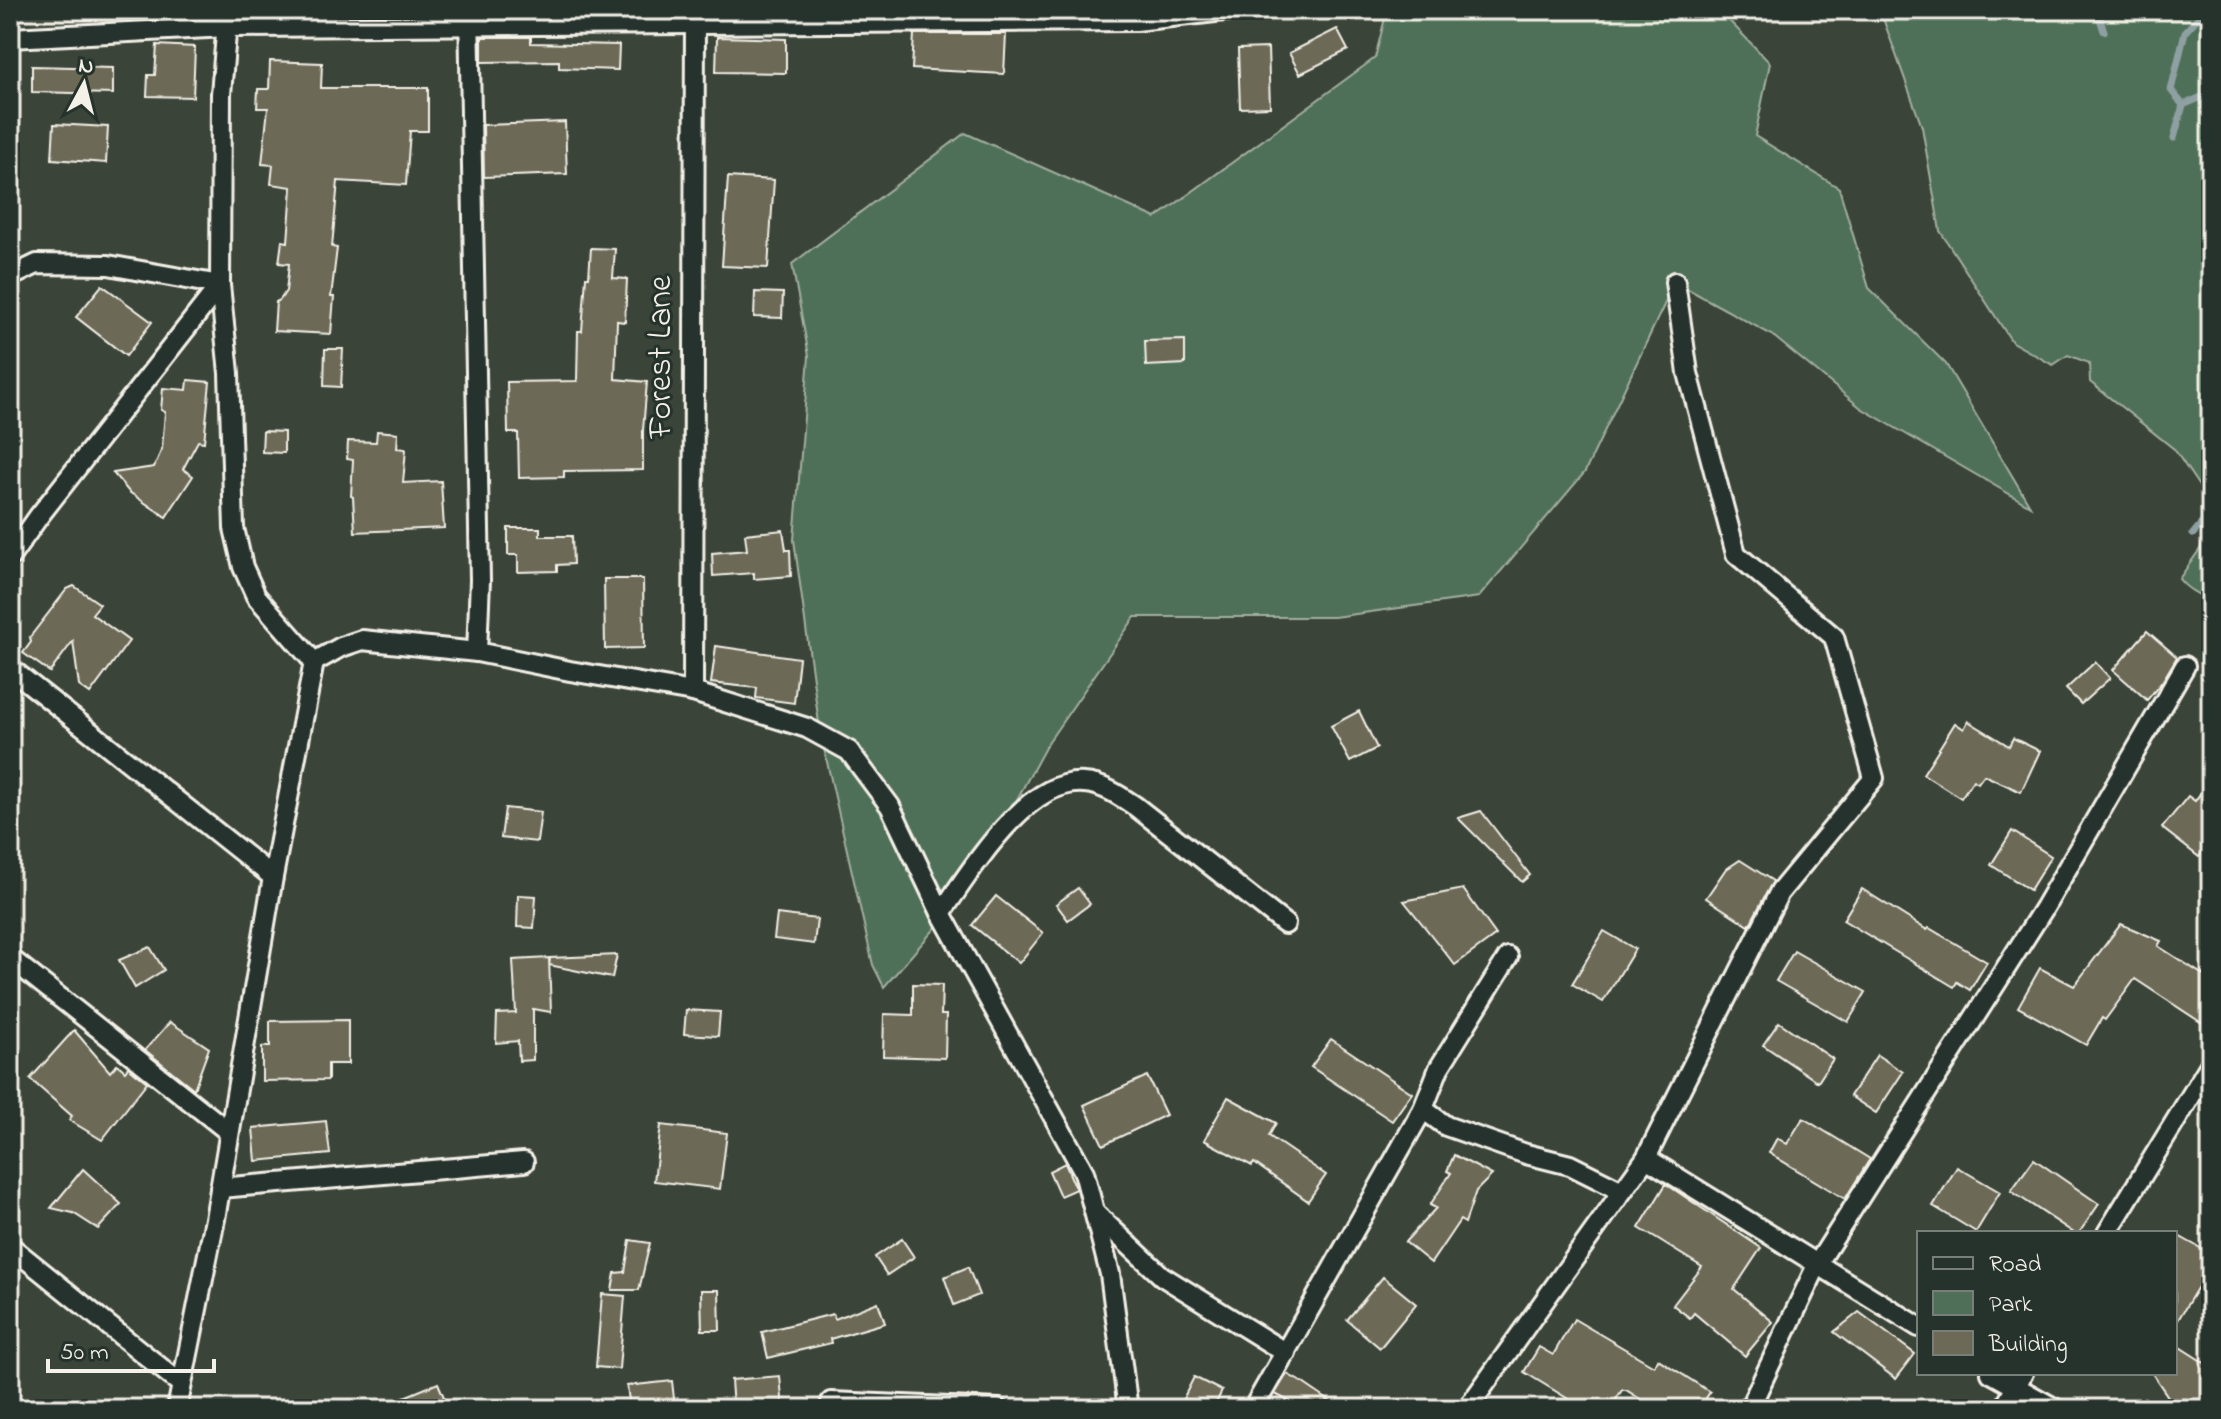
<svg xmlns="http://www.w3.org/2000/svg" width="2221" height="1419" viewBox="0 0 2221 1419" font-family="'Indie Flower',sans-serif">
	<rect width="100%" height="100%" fill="#3b4439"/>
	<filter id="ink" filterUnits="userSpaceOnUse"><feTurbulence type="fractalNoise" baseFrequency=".0125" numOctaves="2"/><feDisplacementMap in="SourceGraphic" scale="16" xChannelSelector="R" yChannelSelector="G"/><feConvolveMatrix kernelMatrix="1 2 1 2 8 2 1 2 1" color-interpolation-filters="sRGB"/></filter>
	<g filter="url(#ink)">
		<g fill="#506f59" stroke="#a2b0a0" stroke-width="2">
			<path d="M1387 10H1719L1770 63 1755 136 1839 188 1869 288 1946 364 2030 506 1861 408 1772 335 1675 282 1585 472 1479 597 1334 617H1135L1047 744 966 893 884 987 873 965 820 731 794 540 809 356 792 264 965 133 1156 218 1375 58Z"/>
			<path d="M1880 10H2211V504L2174 449 2090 382 2089 363 2068 355 2053 365 2012 342 1940 231 1922 127Z"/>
			<path d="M2211 524V605C2201 592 2190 594 2179 579L2200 549Z"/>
		</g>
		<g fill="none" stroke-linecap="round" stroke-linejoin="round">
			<g stroke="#8fa0a2" stroke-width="7">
				<path d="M2097 10 2104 31"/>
				<path d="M2183 105 2211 93"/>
				<path d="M2174 138 2183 105 2171 90 2185 32 2205 10"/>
				<path d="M2193 534 2211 512"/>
			</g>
		</g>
		<g fill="#6c6a56" stroke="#f4f1e8" stroke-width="2">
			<path d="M1337 29 1348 50 1300 74 1289 53Z"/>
			<path d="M914 34H1006L1004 74 912 69Z"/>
			<path d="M482 37H531V43L619 45 618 70 559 68V61L482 62Z"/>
			<path d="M717 37 786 39V73L716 72Z"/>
			<path d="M157 45 195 47 193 97 147 96 148 75H155Z"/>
			<path d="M1268 48 1270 107 1240 108 1238 49Z"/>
			<path d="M270 61 322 63 321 88H428V131H410L406 185 338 181 332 247 337 248 331 297H334L331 334 274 331 276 302 280 300 286 291 289 264 279 263 282 241 288 242 292 187 271 184 273 165 262 164 268 108H257L258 89H269Z"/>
			<path d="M32 66 113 68V94L32 92Z"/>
			<path d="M565 122 567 174 484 177 483 125Z"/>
			<path d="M54 124 108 127 106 163 52 159Z"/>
			<path d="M728 177 774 180 768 268 722 266Z"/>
			<path d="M591 248 615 249 613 278 627 279 625 322 617 321 615 379 647 382 643 430V470L564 471V477L519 478 518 433H508L507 382 577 381 578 331H582L586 277H589Z"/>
			<path d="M102 285 152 322 126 356 76 317Z"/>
			<path d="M755 292 783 293 782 318 754 317Z"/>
			<path d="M1185 340V364L1146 366 1145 341Z"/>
			<path d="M325 349H343L341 387 324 386Z"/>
			<path d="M188 380 210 382 204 442 198 441 183 469 193 476 166 517 129 492 113 473 154 467 162 449 165 412 161 410 163 388 187 390Z"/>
			<path d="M263 431 284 432V453L262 452Z"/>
			<path d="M377 431 398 433 397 448 406 449 403 483 441 481 444 528 355 532 353 497 351 496 353 460 347 459 348 441 376 442Z"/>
			<path d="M508 528H540V536H572L573 564 557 565V571L518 572V555H508Z"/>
			<path d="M783 530 786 550H790L791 576 754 579V573L713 576 712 553 747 550 745 534Z"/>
			<path d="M604 579H643L644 648 605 649Z"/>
			<path d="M74 586 100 604 92 614 129 641 90 694 79 686 73 641 50 672 23 653 31 642 30 637 67 589Z"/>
			<path d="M2147 631 2177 657 2162 682 2147 700 2113 670Z"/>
			<path d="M716 646 799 658 794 703 756 698 757 688 711 683Z"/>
			<path d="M2095 662 2110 678 2081 704 2066 689Z"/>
			<path d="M1359 711 1377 748 1350 762 1331 726Z"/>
			<path d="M1968 721 2009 746 2013 738 2040 751 2021 792 1984 775 1978 783 1973 780 1961 798 1923 774 1955 723 1964 729Z"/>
			<path d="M2211 778V841L2199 857 2162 828 2188 796 2195 801Z"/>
			<path d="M505 808 541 812 537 842 501 838Z"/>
			<path d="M1481 811 1530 875 1522 882 1458 818Z"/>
			<path d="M2012 831 2051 856 2030 890 1991 865Z"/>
			<path d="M1740 860 1773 881 1749 926 1706 898 1725 870Z"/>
			<path d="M1078 888 1090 904 1068 920 1056 904Z"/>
			<path d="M1463 889 1496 935 1455 965 1404 901Z"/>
			<path d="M1862 889 1927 930 1929 928 1987 962 1970 990 1957 982 1954 987 1843 920Z"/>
			<path d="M518 895 536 896 534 928 517 927Z"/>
			<path d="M996 896 1043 933 1019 963 972 925Z"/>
			<path d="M777 914 817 919 814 944 774 939Z"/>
			<path d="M2121 924 2161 941 2158 946 2211 980V1029L2135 979 2105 1020 2102 1018 2086 1045 2018 1007 2040 968 2074 986Z"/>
			<path d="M1604 931 1635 949 1603 1002 1572 984Z"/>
			<path d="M150 947 164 970 135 988 119 960Z"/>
			<path d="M1794 951 1866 992 1848 1022 1776 981Z"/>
			<path d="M617 955 612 978 549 965 550 958Z"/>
			<path d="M549 958 551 1012 533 1009V1060L519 1061 518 1041 496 1043 497 1014 516 1013 513 960Z"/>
			<path d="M913 984 942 985 941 1015H946L945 1058 883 1056 884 1014 913 1015Z"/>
			<path d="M686 1010 720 1012 718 1036 684 1034Z"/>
			<path d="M348 1020V1064H328V1080L262 1081V1047L270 1046V1021Z"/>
			<path d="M170 1022 209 1048 194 1089 145 1050Z"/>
			<path d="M1779 1022 1833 1059 1818 1082 1763 1045Z"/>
			<path d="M74 1030 110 1072 117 1064 125 1071 128 1067 147 1082 102 1140 69 1120 72 1116 30 1079Z"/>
			<path d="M1331 1039 1412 1093 1392 1121 1311 1067Z"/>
			<path d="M1877 1055 1903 1072 1876 1113 1850 1096Z"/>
			<path d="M1147 1076 1166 1115 1103 1145 1084 1105Z"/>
			<path d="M1228 1097 1276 1123 1269 1136 1326 1175 1308 1201 1254 1163 1252 1166 1204 1140Z"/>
			<path d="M1803 1118 1870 1159 1845 1199 1769 1153 1777 1138 1787 1144Z"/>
			<path d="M326 1121 330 1154 256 1161 253 1128Z"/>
			<path d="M661 1125 727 1133 720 1189 654 1181Z"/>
			<path d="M1454 1155 1492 1175 1476 1191 1465 1223 1460 1220 1431 1263 1405 1242 1436 1208 1430 1205 1451 1173 1447 1171Z"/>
			<path d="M2034 1159 2099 1204 2079 1233H2074L2011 1191Z"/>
			<path d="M1065 1163 1076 1189 1060 1196 1049 1171Z"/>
			<path d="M1957 1167 2000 1192 1976 1232 1933 1206Z"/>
			<path d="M83 1169 121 1204 98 1229 73 1213 51 1208Z"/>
			<path d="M1666 1184 1761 1248 1734 1289 1773 1322 1745 1356 1694 1313 1690 1318 1673 1305 1702 1267 1639 1228Z"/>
			<path d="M2175 1234 2211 1254V1292L2199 1285 2175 1325Z"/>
			<path d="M902 1239 914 1257 887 1275 875 1257Z"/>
			<path d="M630 1240 650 1243 639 1290H612L615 1273 625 1272Z"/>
			<path d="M968 1267 979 1295 954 1305 944 1277Z"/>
			<path d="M1383 1277 1416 1304 1380 1348 1347 1320Z"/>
			<path d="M701 1290H719L720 1330H702Z"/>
			<path d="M602 1294 625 1296 619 1369 596 1367Z"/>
			<path d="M878 1302 885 1323 830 1339 831 1343 768 1358 762 1332 833 1314 835 1319Z"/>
			<path d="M1859 1312 1915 1354 1896 1379 1834 1332Z"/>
			<path d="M1574 1319 1654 1366 1658 1359 1710 1392 1699 1409H1656L1626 1390H1622L1610 1409H1565L1570 1400 1524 1372 1539 1347 1553 1355Z"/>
			<path d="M2175 1344 2211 1367V1397L2203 1409H2181L2173 1404 2152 1373H2175Z"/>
			<path d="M1287 1374 1303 1383 1341 1409H1304L1275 1394Z"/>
			<path d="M780 1376 783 1409H733L731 1380Z"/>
			<path d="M1194 1377 1222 1391 1213 1409H1178Z"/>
			<path d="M672 1381 675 1408 630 1409 627 1386Z"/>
			<path d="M438 1383 449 1409H375Z"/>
		</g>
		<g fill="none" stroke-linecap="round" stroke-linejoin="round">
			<defs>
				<g id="street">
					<path d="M228 10 221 94 220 285 229 373 234 528 243 567 256 596 314 662"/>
					<path d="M469 10 480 580 477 652"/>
					<path d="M10 38 228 27 1136 21 1233 10"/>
					<path d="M10 277 37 264 108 265 220 285 39 516 10 557"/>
					<path d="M10 668 273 877"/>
					<path d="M693 692 695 13"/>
					<path d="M941 913C971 871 1026 778 1084 783 1103 784 1120 796 1135 806L1285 924"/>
					<path d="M10 958 229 1132"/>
					<path d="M1423 1109 1439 1068 1508 957"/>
					<path d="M1646 1158 1779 893 1874 778 1834 637 1736 554 1688 373 1675 282"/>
					<path d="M220 1188 524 1162"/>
					<path d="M1096 1214 1162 1276 1286 1353"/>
					<path d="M2107 1233 2211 1063"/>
					<path d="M10 1246 181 1384"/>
					<path d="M1991 1373 2056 1409"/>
					<path d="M831 1402 998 1409"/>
					<path d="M177 1409 215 1219 273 877 314 662 341 647 362 640 477 652 570 671 693 692 807 728 849 751 890 806 941 913 1084 1172 1110 1274 1128 1409"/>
					<path d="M1253 1409 1423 1109 1446 1126 1526 1154 1570 1165 1622 1191"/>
					<path d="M1467 1409 1646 1158 1919 1327"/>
					<path d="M1749 1409 1818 1263 2044 908 2185 666"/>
					<path d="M2004 1409 2023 1373"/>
				</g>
			</defs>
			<use href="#street" stroke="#f4f1e8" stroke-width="24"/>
			<use href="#street" stroke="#26332d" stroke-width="18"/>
		</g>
	</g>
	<g text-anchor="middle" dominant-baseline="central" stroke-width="6" stroke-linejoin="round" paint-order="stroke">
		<g font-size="34" fill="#f4f1e8" stroke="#26332d">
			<text transform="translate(662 357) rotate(-90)">Forest Lane</text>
		</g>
	</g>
	<rect width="2221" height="1419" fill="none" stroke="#26332d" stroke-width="40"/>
	<rect x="20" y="20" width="2181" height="1379" fill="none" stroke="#f4f1e8" stroke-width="3" filter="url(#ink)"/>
	<rect x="1917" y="1231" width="260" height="144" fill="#26332d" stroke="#787f78" stroke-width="2"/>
	<rect x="1933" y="1257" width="40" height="12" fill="#26332d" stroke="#787f78" stroke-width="2"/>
	<text x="1989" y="1271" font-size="24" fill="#f4f1e8">Road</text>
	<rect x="1933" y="1291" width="40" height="24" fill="#506f59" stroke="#787f78" stroke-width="2"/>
	<text x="1989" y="1311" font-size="24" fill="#f4f1e8">Park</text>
	<rect x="1933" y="1331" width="40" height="24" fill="#6c6a56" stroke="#787f78" stroke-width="2"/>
	<text x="1989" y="1351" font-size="24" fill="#f4f1e8">Building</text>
	<g transform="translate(84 84) rotate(7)" stroke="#26332d" stroke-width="6" paint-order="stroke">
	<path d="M0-6L14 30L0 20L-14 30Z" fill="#f4f1e8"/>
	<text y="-12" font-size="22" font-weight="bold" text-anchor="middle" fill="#f4f1e8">N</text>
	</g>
	<path d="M48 1359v12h166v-12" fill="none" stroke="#f4f1e8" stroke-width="4"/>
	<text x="60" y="1359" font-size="24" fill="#f4f1e8" stroke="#26332d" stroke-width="6" paint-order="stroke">50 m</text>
</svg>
